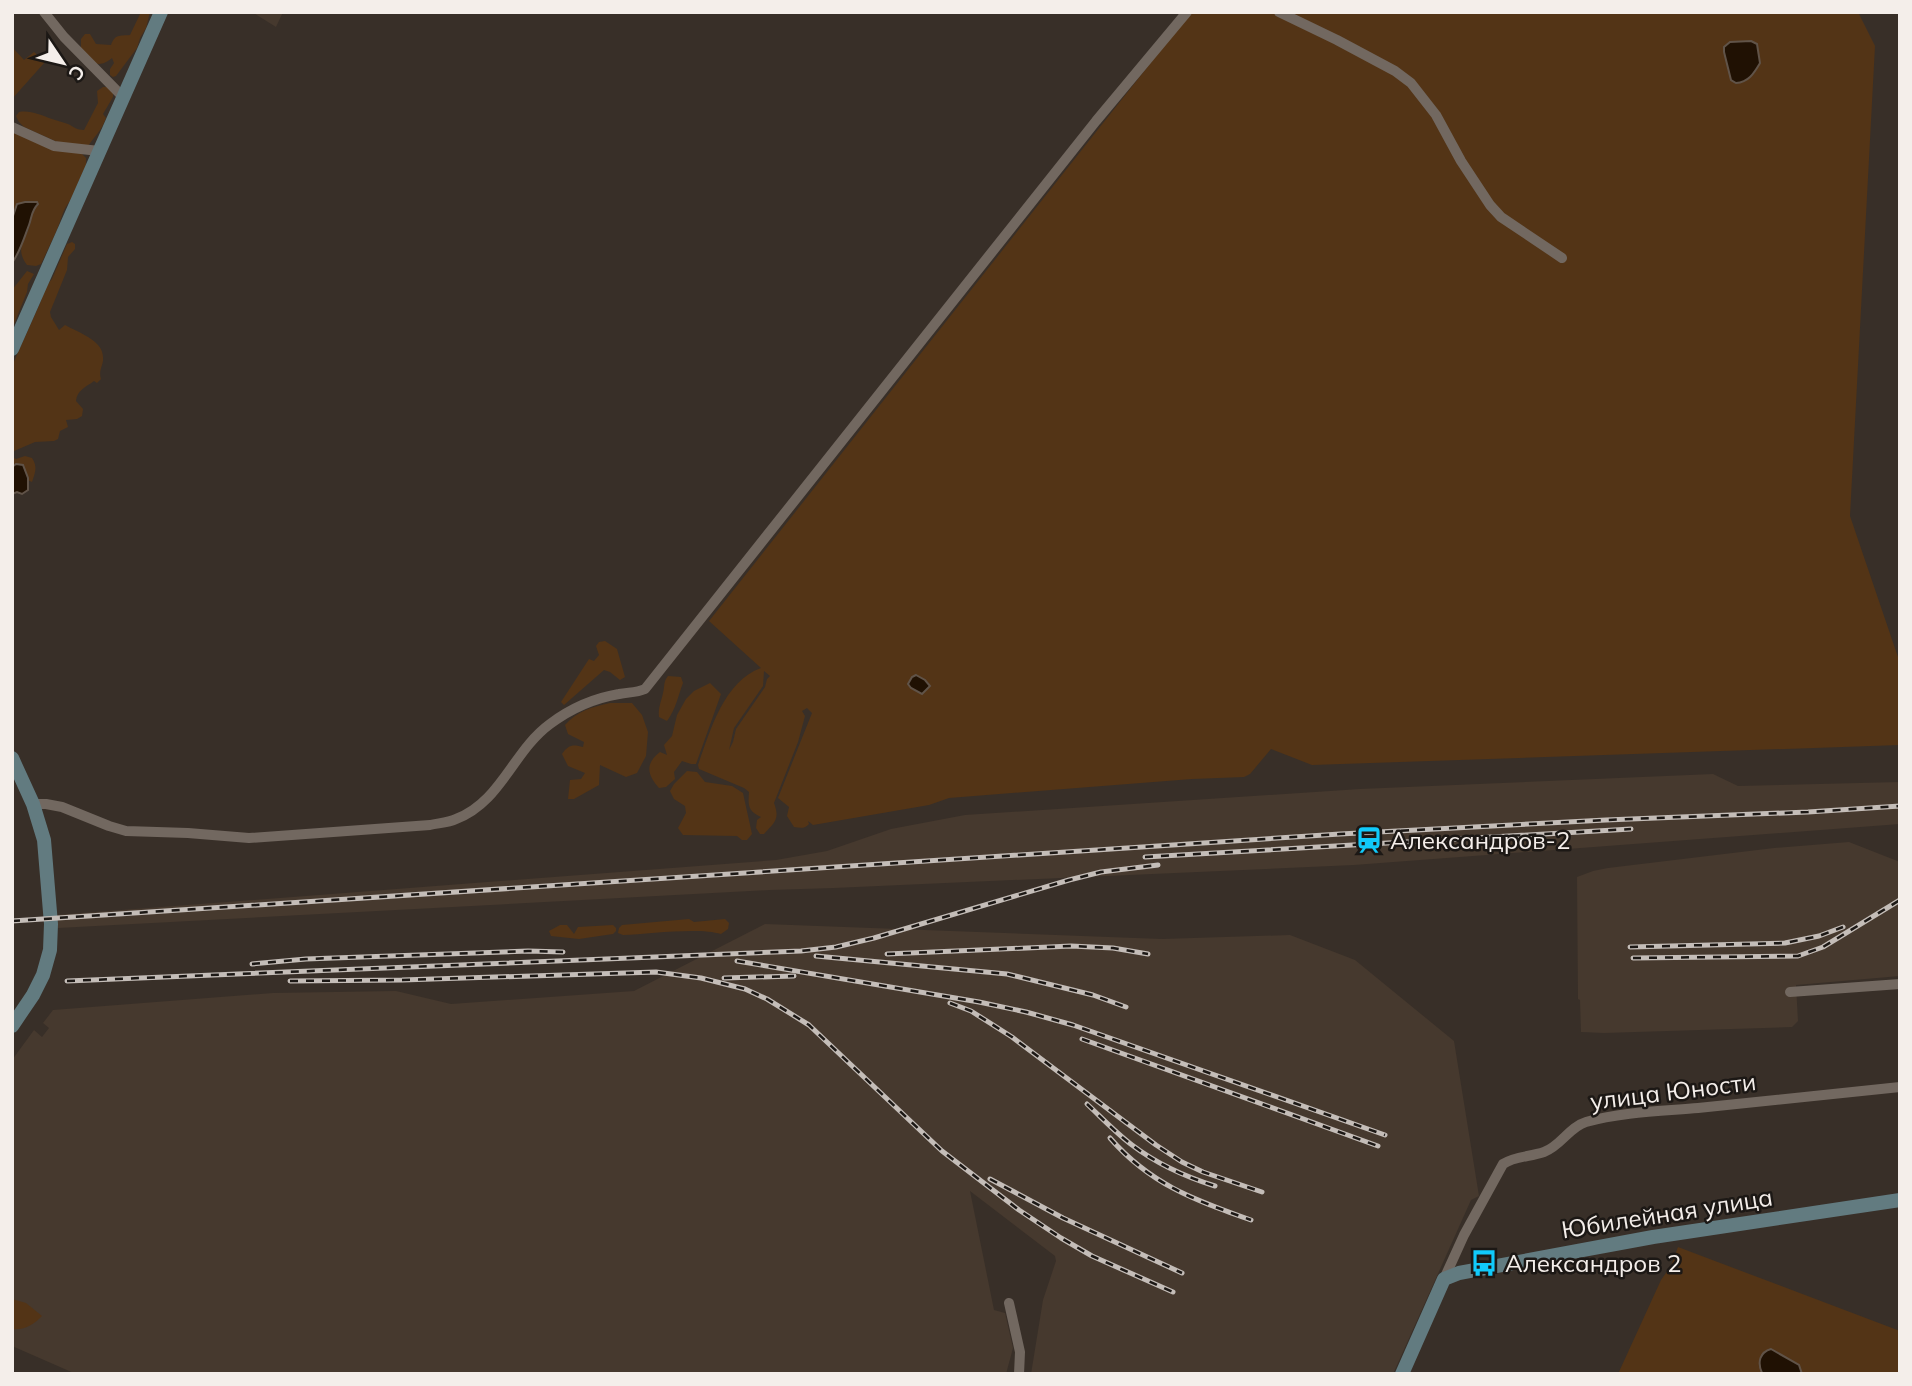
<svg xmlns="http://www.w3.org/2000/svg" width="1912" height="1386" viewBox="0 0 1912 1386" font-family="Mulish,sans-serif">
	<rect width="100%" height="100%" fill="#382f28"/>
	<g fill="#46392e">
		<path d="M252 12H283L276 27Z"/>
		<path d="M1713 774 1738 786 1900 782V824L1354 865 834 888 770 890 58 928 56 915 776 860 827 851 891 829 965 815 1360 789Z"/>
		<path d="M1849 842 1900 862V976L1796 985 1798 1021 1792 1027 1604 1033 1581 1032 1580 1000 1578 999 1577 877 1593 871 1608 868 1774 848Z"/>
		<path d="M765 924 1162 939 1290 935 1355 960 1454 1041 1479 1196 1471 1200 1393 1374H1031L1043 1300 1056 1261 1055 1256 970 1191 994 1310 1005 1313 1013 1348 1006 1374H76L12 1346V1060L34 1030 42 1037 49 1028 43 1023 53 1010 273 993 396 991 451 1004 634 991Z"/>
	</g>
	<g fill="#533416" fill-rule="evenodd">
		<path d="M141 12H150L146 28 140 38 137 48 116 76 113 77 110 75V69L114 63 112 58C97 70 93 62 81 50V39L85 34H90L96 44 111 45C115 34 119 36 130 35Z"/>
		<path d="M1191 12H1858L1875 46 1850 516 1900 663V745L1312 765 1271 749 1250 774 1244 777 1192 779 949 798 929 805 813 825 808 821 809 824C805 829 800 828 794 827L787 816 789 807 778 798 812 713 807 708 802 711 805 716 798 742 774 803C780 819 775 822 764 834H760L756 828 757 820 761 817C748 811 748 806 749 792L744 788 699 769 698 765C710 731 724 681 761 668L709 621ZM764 671 770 676 767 679 765 687 736 729 733 742 729 750 734 728 763 686Z"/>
		<path d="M12 47 24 60 34 52 45 62 12 99Z"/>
		<path d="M103 87H110L113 90V97L103 114 106 118C102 130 95 136 88 146L64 145 24 127 19 122 16 116 19 112C31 110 40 115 52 119 57 121 63 122 68 124 74 127 77 130 84 130L98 103 97 91Z"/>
		<path d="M12 131 82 154 86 158V165L70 201C63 209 62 217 58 227 53 239 47 251 41 264L36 266 27 265C13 246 28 239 31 220 33 213 31 211 37 205L18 204 14 217 12 213Z"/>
		<path d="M72 242 75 244V249L68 257 67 270 50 312 51 317 59 330 65 325C77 332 103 340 103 357 104 365 98 370 101 379L97 383 94 381C86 387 77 390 76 401L83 409 82 416 77 419 66 420 68 427 60 431 58 439 54 441 35 442 14 451 12 455V366L41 301 45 287 52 279 67 244Z"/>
		<path d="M27 271 34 274 28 284 27 292 12 329V290Z"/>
		<path d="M25 456 32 458C38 467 35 473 32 482L12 473V457L16 459Z"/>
		<path d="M605 641 617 649 625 677 620 680 610 672 604 670 564 705 561 702 589 659 594 661 599 655 596 646 599 642Z"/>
		<path d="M668 676 681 677 683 683C678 696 676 709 667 721L659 717C658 707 661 703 663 693 665 686 663 682 668 676Z"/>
		<path d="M710 683 721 694 696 764H691L682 761 674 772 675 779 666 787 659 788C648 776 644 764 660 752L667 755 664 745 672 736 677 715 686 699 694 691Z"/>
		<path d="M610 703H632L642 715 648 732 646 756 637 773 626 777 600 765 599 785 574 799H568L570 780 581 779 585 773 568 766 562 754C568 745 573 744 583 747L584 742 568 734 565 725C577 711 592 707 610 703Z"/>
		<path d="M687 771 697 772 705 782 732 786 743 793 752 834 747 840H742L737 836 683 835 678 828 686 813 685 806 674 799 670 791 674 784Z"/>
		<path d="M689 919 694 922 725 919 729 923 728 929 721 934C699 927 648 934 623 935L618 933 619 928 622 925Z"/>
		<path d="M560 925H567L574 934 578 927 613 925 616 928V931L613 934 579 939 551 936 549 931Z"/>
		<path d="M1678 1247 1900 1331V1374H1618L1661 1280 1671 1266Z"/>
		<path d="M12 1299 26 1303 42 1316C35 1324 23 1331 12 1329Z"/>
	</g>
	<g fill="#201103" stroke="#605348" stroke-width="2">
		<path d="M1751 41 1757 44 1760 63C1754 73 1749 82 1736 83L1731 80 1724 52V47L1730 42Z"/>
		<path d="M25 202H37L38 204C31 211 32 217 29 225 24 238 20 252 12 263V219L17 204Z"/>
		<path d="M16 464 23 465 28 478V490L22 494 17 492 12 494V467Z"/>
		<path d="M916 675 925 680 930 686 922 694 911 688 908 684 912 677Z"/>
		<path d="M1771 1349 1799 1365 1802 1374 1762 1373C1757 1362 1760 1352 1771 1349Z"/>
	</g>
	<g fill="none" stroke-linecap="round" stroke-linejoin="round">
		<g stroke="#726860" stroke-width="10">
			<path d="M44 12 64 37 123 97"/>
			<path d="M1279 12 1337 40 1395 71 1411 83 1436 115 1461 161 1490 205 1501 217 1562 258"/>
			<path d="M12 127 54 146 99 151"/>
			<path d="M33 804H46L62 807 109 826 126 831 188 833 249 838 430 825C438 823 448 823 456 819 501 802 513 751 550 724 570 709 595 698 619 694 629 692 636 693 645 689L1096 121 1187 12"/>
			<path d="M1790 992 1900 984"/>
			<path d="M1444 1279 1464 1235 1503 1164C1515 1156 1530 1157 1544 1152 1561 1146 1569 1127 1586 1122 1620 1112 1663 1111 1698 1108 1765 1101 1832 1094 1900 1087"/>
			<path d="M1009 1303 1020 1352 1019 1374"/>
		</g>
		<g stroke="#627b80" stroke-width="14">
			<path d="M12 349 161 12"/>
			<path d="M12 758 33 804 44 840 51 924 50 950 43 975 33 995 12 1026"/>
			<path d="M1402 1374 1444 1279 1459 1273 1653 1237 1900 1200"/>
		</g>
		<defs>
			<g id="rail">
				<path d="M1145 857 1631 829"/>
				<path d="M12 921 1340 834 1606 820 1808 812 1900 806"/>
				<path d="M1630 947 1785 943 1819 936 1843 927"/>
				<path d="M887 954 1071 946 1113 948 1148 954"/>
				<path d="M816 956 1007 974 1093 995 1126 1007"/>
				<path d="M1633 958 1798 956 1823 947 1900 900"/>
				<path d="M737 961 979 1002 1026 1012 1073 1025 1385 1135"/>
				<path d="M252 964 306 959 528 951 563 952"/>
				<path d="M724 978 794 976"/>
				<path d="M67 981 801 951 836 947 874 938 1069 880 1101 872 1158 865"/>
				<path d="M290 981 402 980 656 972 701 978 745 989 767 999 809 1025 942 1151 1019 1210 1061 1238 1092 1256 1173 1292"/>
				<path d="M950 1003 971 1011 1012 1037 1156 1145 1182 1162 1203 1172 1262 1192"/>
				<path d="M1082 1039 1378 1146"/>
				<path d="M1087 1104C1102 1118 1116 1133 1132 1145 1157 1164 1186 1177 1215 1186"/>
				<path d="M1110 1138C1151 1185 1195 1200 1251 1220"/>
				<path d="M990 1179 1063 1218 1182 1273"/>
			</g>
		</defs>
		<use href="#rail" stroke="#c4bdb8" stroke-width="5"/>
		<use href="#rail" stroke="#1c1815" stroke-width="2.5" stroke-dasharray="8" stroke-linecap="butt"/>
	</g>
	<defs>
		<symbol id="station-bare" viewBox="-9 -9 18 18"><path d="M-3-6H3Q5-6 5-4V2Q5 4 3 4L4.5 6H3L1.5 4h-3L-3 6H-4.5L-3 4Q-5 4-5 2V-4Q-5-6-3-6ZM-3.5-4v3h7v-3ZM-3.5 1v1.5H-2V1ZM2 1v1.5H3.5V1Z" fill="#11cafb" stroke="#1c1815" stroke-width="2.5" paint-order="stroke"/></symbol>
		<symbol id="bus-bare" viewBox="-9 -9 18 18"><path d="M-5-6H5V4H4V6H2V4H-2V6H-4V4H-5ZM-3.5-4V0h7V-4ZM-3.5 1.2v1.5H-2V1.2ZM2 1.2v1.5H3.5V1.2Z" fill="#11cafb" stroke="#1c1815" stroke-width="2.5" paint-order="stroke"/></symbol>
	</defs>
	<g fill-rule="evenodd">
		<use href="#station-bare" x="1350" y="821" width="38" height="38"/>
		<use href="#bus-bare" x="1465" y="1244" width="38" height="38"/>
	</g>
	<g text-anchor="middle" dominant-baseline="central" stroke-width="5" stroke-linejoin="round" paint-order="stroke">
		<g font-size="24" fill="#f4eeea" stroke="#1c1815" text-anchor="start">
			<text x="1390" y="840">Александров-2</text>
			<text x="1505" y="1263">Александров 2</text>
		</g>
		<g font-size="24" fill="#f4eeea" stroke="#1c1815">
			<text transform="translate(1673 1091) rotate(-7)">улица Юности</text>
			<text transform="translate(1667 1213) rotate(-9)">Юбилейная улица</text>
		</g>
	</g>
	<rect width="1912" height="1386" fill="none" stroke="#f4eeea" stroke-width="28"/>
	<g transform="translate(63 63) rotate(125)" stroke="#1c1815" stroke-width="5" paint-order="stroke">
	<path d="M0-5L12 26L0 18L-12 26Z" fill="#f4eeea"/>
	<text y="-10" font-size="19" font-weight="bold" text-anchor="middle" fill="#f4eeea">С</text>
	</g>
</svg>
